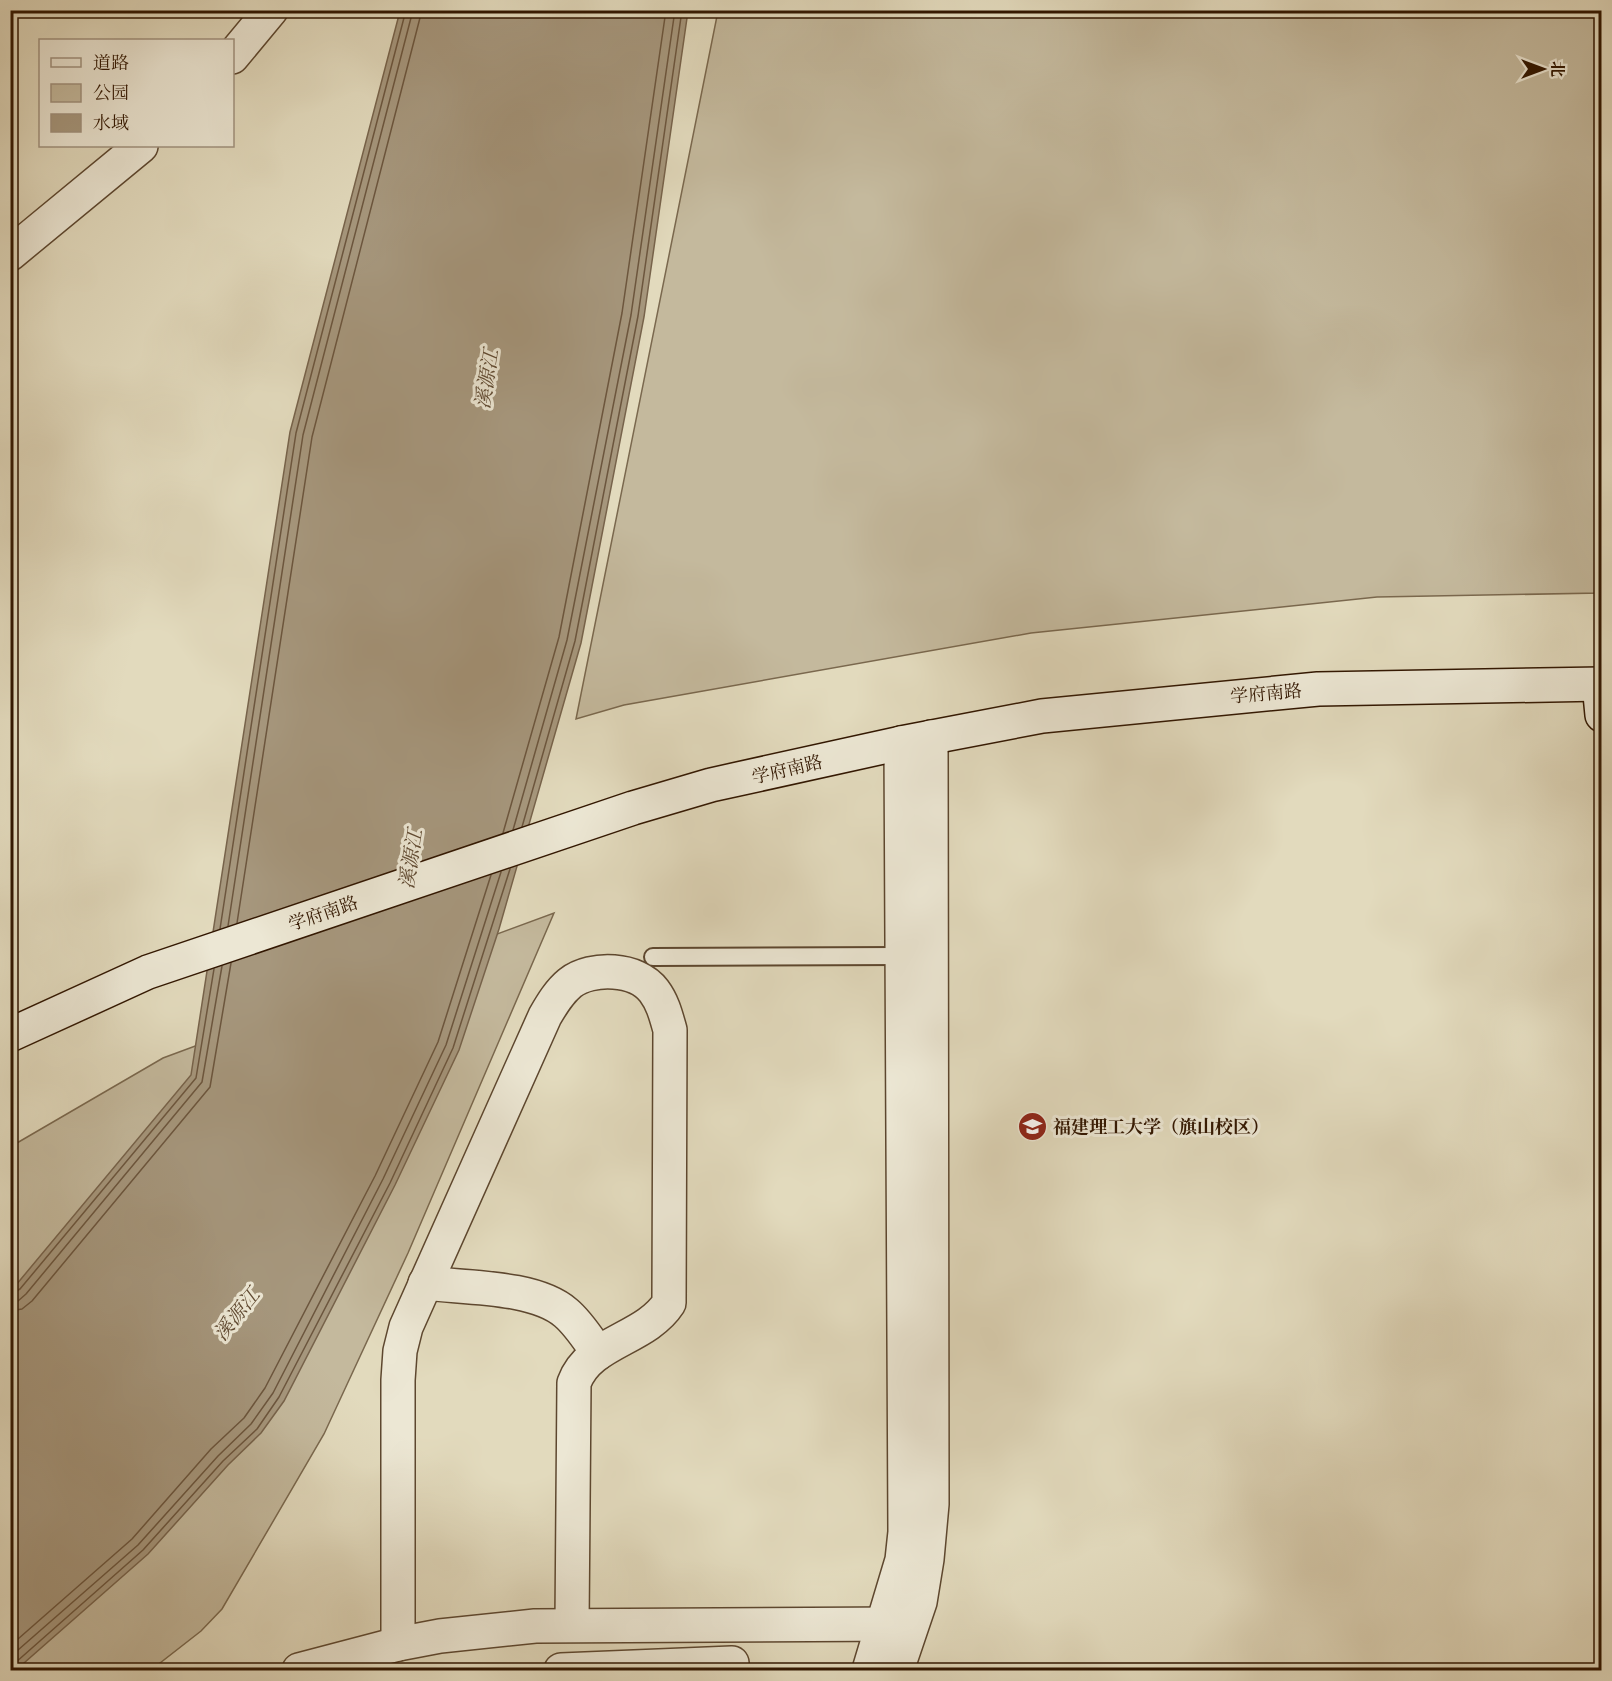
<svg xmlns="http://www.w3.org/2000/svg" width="1612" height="1681" viewBox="0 0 1612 1681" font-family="'Gentium Book Plus','Noto Serif SC',serif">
	<rect width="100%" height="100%" fill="#e2dabd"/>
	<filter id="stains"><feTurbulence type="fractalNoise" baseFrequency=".00333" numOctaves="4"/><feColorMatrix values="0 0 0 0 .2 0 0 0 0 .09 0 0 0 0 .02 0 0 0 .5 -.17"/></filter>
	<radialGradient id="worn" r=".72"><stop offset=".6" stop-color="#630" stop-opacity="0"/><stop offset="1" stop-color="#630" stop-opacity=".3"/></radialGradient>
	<g fill="#c4b99d" stroke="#7a684e" stroke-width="1.5">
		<path d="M718 11H1601V593L1377 597 1031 633 624 705 576 719Z"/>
		<path d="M554 913 408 1253 324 1434 222 1609 201 1631 151 1670H11L10 1147 163 1058Z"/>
	</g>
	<path fill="#a6977d" stroke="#77634b" stroke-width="1.5" d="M400 11H688L644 317 581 643 499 929 459 1050 395 1185 284 1401 261 1433 228 1465 148 1554 16 1670H11V1291L191 1075 290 432Z"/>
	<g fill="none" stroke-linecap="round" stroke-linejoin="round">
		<g stroke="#6c563e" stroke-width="1.5">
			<path d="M522 827 575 641 638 316 682 10"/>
			<path d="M513 830 567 640 631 315 675 10"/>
			<path d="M503 833 559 637 622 313 666 10"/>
			<path d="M237 923 312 437 422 10"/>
			<path d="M228 926 303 435 413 10"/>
			<path d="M220 929 296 433 406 10"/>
			<path d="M10 1295 20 1289 196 1078 214 969"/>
			<path d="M10 1302 18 1301 26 1294 202 1082 222 966"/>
			<path d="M10 1311 22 1309 32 1301 210 1087 231 963"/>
			<path d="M10 1646 132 1539 211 1449 244 1418 265 1388 375 1176 438 1042 491 875"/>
			<path d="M10 1657 138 1545 218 1456 251 1424 273 1393 383 1179 446 1045 501 872"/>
			<path d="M13 1670 15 1663 143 1550 223 1461 257 1429 279 1397 390 1183 453 1048 510 869"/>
		</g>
		<defs>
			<path id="lane" d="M653 957 901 956"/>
			<g id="street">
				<path d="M232 57 271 10"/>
				<path d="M10 254 141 146"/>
				<path d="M425 1283C466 1288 535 1286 566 1313 579 1324 588 1339 598 1353"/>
				<path d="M398 1644V1380L400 1351 406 1327 545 1016C552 1004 559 992 570 983 592 966 637 968 654 991 663 1003 666 1016 670 1030L669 1303C645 1340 589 1341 574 1383L572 1625"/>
				<path d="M299 1670 398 1644 440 1636 535 1626 905 1624"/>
				<path d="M561 1670 732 1663"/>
				<path d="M869 1670 902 1560 905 1532 901 743"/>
				<path d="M897 1670 920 1602 927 1559 932 1504 931 737"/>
			</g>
			<g id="secondary">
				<path d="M1599 684 1602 715"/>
				<path d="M10 1035 148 972 633 808 711 785 901 743 1042 716 1318 689 1602 684"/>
			</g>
		</defs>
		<use href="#lane" stroke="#5d472f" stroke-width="20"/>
		<use href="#street" stroke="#5d472f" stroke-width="36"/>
		<use href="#secondary" stroke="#311600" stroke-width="36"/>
		<use href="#lane" stroke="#ece7d4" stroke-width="16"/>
		<use href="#street" stroke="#ece7d4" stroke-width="33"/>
		<use href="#secondary" stroke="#ece7d4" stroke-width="33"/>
	</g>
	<defs>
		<symbol id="university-disc" viewBox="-11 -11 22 22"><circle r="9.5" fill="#8f2418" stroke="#ece7d4"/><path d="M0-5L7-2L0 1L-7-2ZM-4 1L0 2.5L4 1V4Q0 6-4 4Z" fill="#fff"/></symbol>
	</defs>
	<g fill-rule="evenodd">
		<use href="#university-disc" x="1016" y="1110" width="33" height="33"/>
	</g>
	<g text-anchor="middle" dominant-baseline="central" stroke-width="6" stroke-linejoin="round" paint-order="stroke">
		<g font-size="18" fill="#311600" stroke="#ece7d4">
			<text transform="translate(1266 693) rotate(-5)">学府南路</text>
			<text transform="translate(787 769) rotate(-13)">学府南路</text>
			<text transform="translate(323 913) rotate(-19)">学府南路</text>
		</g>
		<g font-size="18" font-weight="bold" fill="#311600" stroke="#ece7d4" text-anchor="start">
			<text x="1053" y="1126">福建理工大学（旗山校区）</text>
		</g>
		<g font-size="20" font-style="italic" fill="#604a32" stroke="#ece7d4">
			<text transform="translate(486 379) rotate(-81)">溪源江</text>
			<text transform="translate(410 859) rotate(-81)">溪源江</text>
			<text transform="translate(236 1314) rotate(-51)">溪源江</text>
		</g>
	</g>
	<rect width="1612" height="1681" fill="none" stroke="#e2dabd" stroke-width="36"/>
	<rect x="12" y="12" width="1588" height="1657" fill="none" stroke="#311600" stroke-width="3"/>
	<rect x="18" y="18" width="1576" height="1645" fill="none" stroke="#311600" stroke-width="1.5"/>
	<rect x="39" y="39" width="195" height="108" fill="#ece7d4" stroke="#a1937f" stroke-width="1.5"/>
	<rect x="51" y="58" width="30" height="9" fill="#ece7d4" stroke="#a1937f" stroke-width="1.5"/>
	<text x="93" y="69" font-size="18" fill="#311600">道路</text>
	<rect x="51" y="84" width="30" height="18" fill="#c4b99d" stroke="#a1937f" stroke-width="1.5"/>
	<text x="93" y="99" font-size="18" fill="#311600">公园</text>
	<rect x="51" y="114" width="30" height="18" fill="#a6977d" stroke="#a1937f" stroke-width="1.5"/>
	<text x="93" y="129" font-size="18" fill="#311600">水域</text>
	<g transform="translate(1543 69) rotate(90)" stroke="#ece7d4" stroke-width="4.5" paint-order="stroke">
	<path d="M0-4.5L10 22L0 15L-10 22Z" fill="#311600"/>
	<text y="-9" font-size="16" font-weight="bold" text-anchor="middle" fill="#311600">北</text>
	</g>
	<rect width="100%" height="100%" filter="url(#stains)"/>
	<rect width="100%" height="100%" fill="url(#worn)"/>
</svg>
